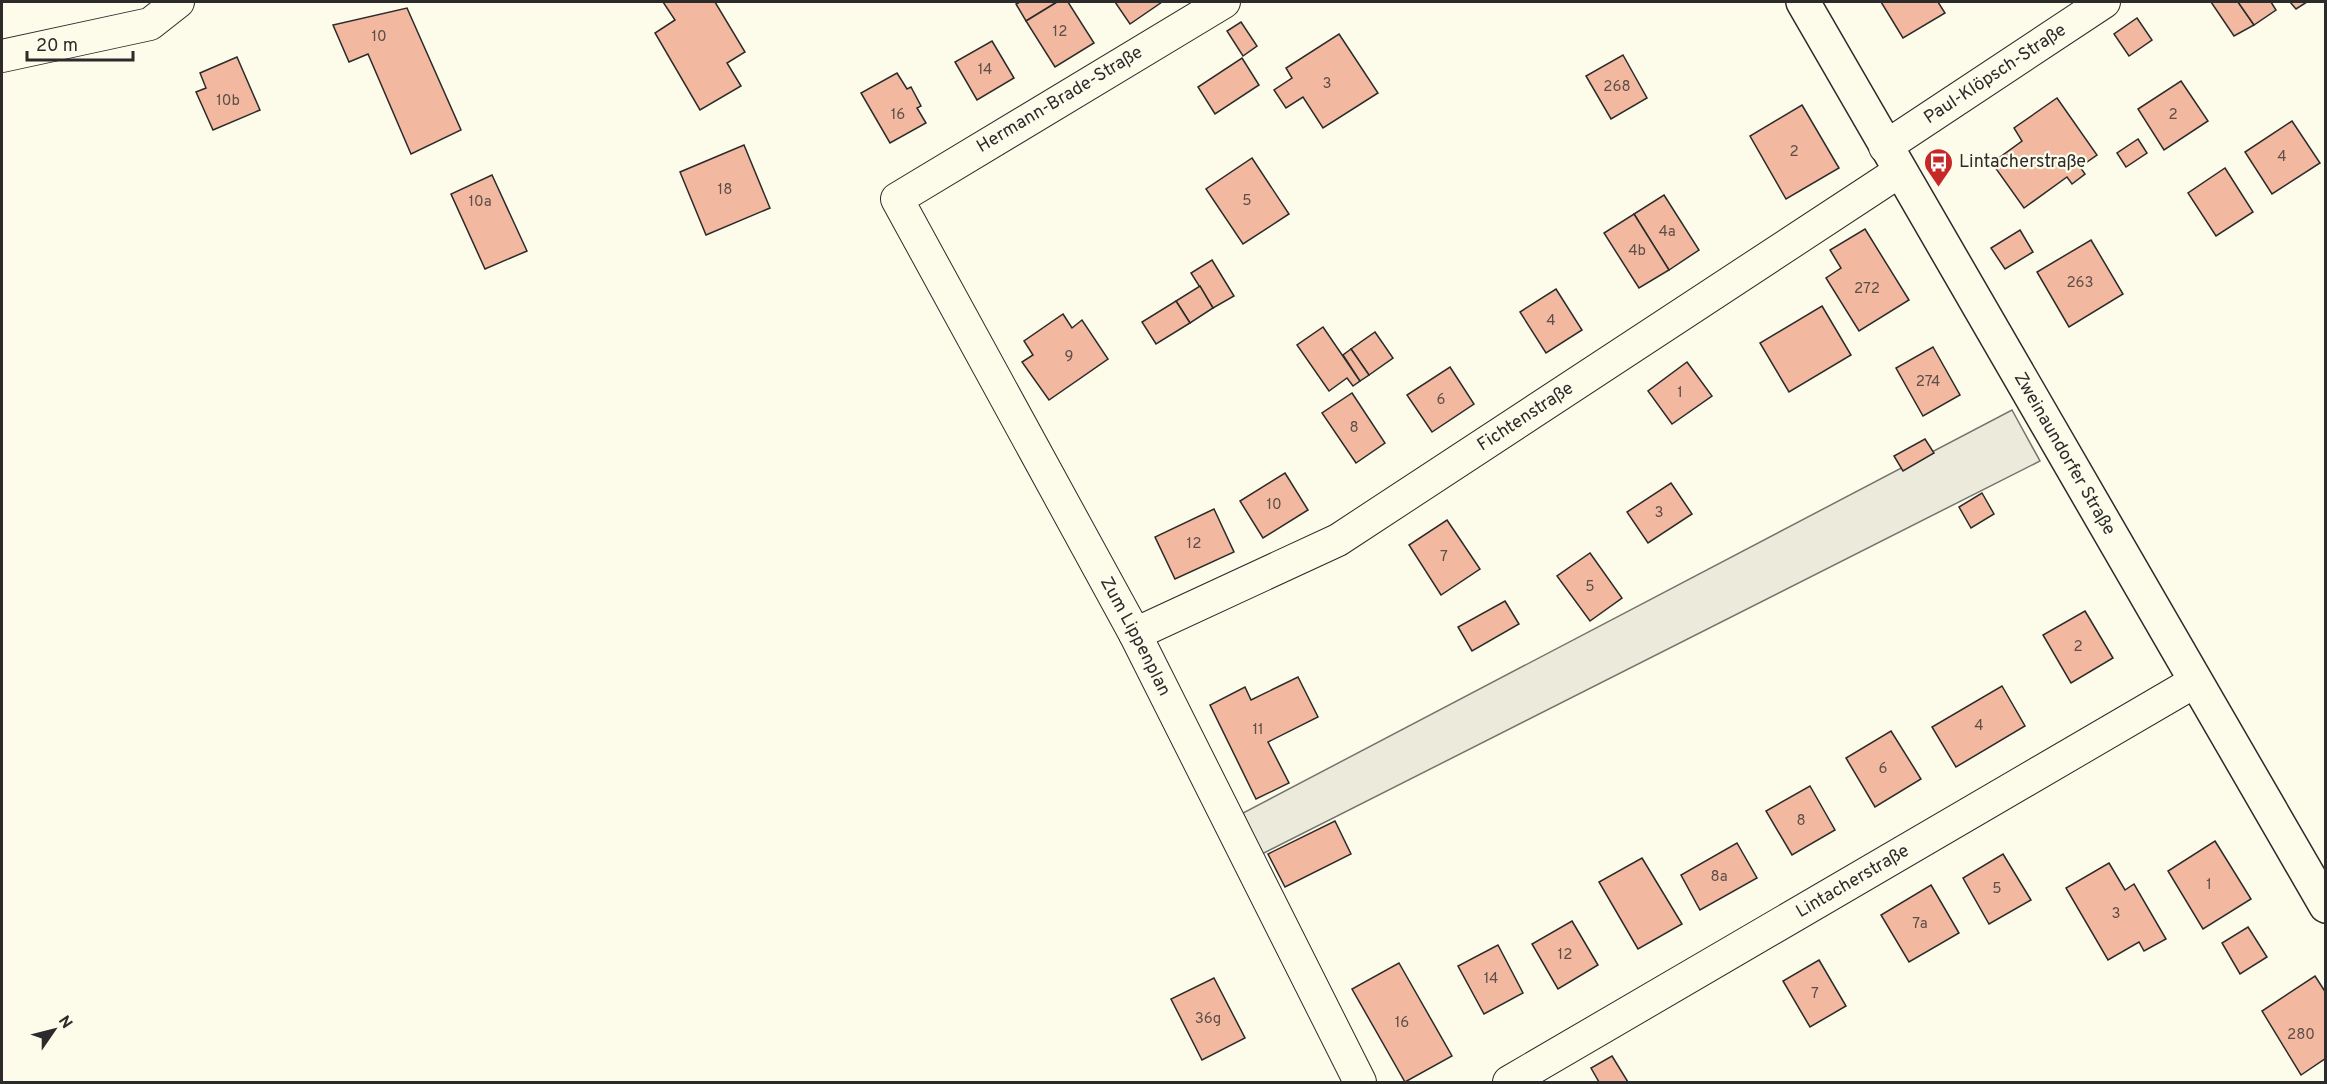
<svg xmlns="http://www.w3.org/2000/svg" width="2327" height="1084" viewBox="0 0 2327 1084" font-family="Overpass,sans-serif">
	<rect width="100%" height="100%" fill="#fdfbea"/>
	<path fill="#ecebdb" stroke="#74746e" stroke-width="1.5" d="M2012 410 2040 461 1262 854 1243 813Z"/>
	<g fill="#f2b8a0" stroke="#2b2b2b" stroke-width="1.5">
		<path d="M663 2H715L745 52 727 63 741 86 700 110 655 33 675 20Z"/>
		<path d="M1020 2H1057L1026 21 1016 4Z"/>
		<path d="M1057 2H1068L1094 43 1055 67 1026 21Z"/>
		<path d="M1115 2H1162L1130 24Z"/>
		<path d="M1881 2H1938L1945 13 1903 38Z"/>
		<path d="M2211 2H2238L2254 25 2234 36Z"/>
		<path d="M2238 2H2271L2276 10 2254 25Z"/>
		<path d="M2290 2H2307L2296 9Z"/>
		<path d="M407 8 461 130 411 154 368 54 349 62 333 25Z"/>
		<path d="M2137 18 2152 40 2129 56 2114 34Z"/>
		<path d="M1241 22 1257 46 1243 56 1227 31Z"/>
		<path d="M1339 34 1378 93 1323 128 1303 97 1286 108 1274 90 1292 78 1286 68Z"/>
		<path d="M992 41 1014 78 977 100 955 62Z"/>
		<path d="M1623 55 1647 98 1611 119 1586 76Z"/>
		<path d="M237 57 260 110 213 130 196 92 206 88 200 73Z"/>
		<path d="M1242 58 1259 85 1215 114 1198 87Z"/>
		<path d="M897 73 907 89 911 87 921 106 917 108 926 123 890 143 861 93Z"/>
		<path d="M2181 81 2208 121 2164 150 2138 109Z"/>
		<path d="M2057 98 2097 155 2080 167 2085 174 2072 184 2067 177 2024 208 1992 163 2022 141 2014 128Z"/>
		<path d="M1802 105 1839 168 1786 199 1750 136Z"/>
		<path d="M2292 121 2320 163 2272 194 2245 152Z"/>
		<path d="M2138 139 2147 153 2126 167 2117 153Z"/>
		<path d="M744 145 770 208 706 235 680 172Z"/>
		<path d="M1252 158 1289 214 1243 244 1206 189Z"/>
		<path d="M2225 168 2253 212 2216 236 2188 193Z"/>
		<path d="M492 175 527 251 485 269 451 194Z"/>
		<path d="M1664 195 1699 250 1669 270 1634 214Z"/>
		<path d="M1634 214 1669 270 1639 288 1604 233Z"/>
		<path d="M1865 229 1909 300 1859 331 1826 278 1841 268 1830 250Z"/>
		<path d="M2020 230 2033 252 2005 269 1991 248Z"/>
		<path d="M2091 240 2123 294 2069 327 2037 272Z"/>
		<path d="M1212 260 1234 296 1213 308 1191 273Z"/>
		<path d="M1200 286 1213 308 1190 323 1176 301Z"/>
		<path d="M1556 289 1582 330 1546 353 1520 312Z"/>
		<path d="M1176 301 1190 323 1156 344 1142 322Z"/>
		<path d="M1822 306 1851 355 1789 392 1760 343Z"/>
		<path d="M1063 314 1072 328 1082 320 1108 359 1049 400 1022 362 1033 355 1024 341Z"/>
		<path d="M1323 327 1360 381 1353 386 1347 378 1329 391 1297 345Z"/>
		<path d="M1375 332 1393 358 1369 375 1351 349Z"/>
		<path d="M1933 347 1960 395 1923 416 1896 368Z"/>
		<path d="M1351 349 1369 375 1360 381 1343 355Z"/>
		<path d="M1687 362 1712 396 1672 424 1648 391Z"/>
		<path d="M1450 367 1474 404 1432 432 1407 395Z"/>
		<path d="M1352 393 1385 443 1356 463 1322 413Z"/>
		<path d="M1925 439 1934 453 1903 471 1894 456Z"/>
		<path d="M1285 473 1308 510 1263 538 1240 501Z"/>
		<path d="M1671 483 1692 514 1648 543 1627 512Z"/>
		<path d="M1982 493 1994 514 1971 528 1959 507Z"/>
		<path d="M1214 509 1234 552 1175 579 1155 537Z"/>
		<path d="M1447 520 1480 569 1441 595 1409 545Z"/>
		<path d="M1590 553 1622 598 1590 621 1557 576Z"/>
		<path d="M1505 601 1519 624 1472 651 1458 627Z"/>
		<path d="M2085 611 2113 658 2071 683 2043 635Z"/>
		<path d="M1298 677 1318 717 1268 742 1289 783 1256 799 1210 705 1245 687 1251 700Z"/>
		<path d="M2002 686 2025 726 1956 767 1932 727Z"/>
		<path d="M1891 731 1921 779 1875 807 1846 758Z"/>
		<path d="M1810 786 1835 830 1792 855 1766 811Z"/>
		<path d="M1335 821 1351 854 1285 887 1268 854Z"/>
		<path d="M2215 841 2251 899 2203 929 2168 871Z"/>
		<path d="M1737 843 1757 878 1700 910 1681 875Z"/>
		<path d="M2003 854 2031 900 1989 924 1963 878Z"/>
		<path d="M1642 858 1682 924 1638 949 1599 882Z"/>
		<path d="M2109 863 2125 890 2134 884 2166 939 2144 951 2139 942 2108 960 2066 888Z"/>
		<path d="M1931 885 1959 933 1909 962 1881 915Z"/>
		<path d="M1572 921 1598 965 1558 989 1532 944Z"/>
		<path d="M2248 927 2267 957 2240 974 2222 943Z"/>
		<path d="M1498 945 1523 993 1484 1014 1458 966Z"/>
		<path d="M1819 960 1846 1006 1810 1027 1783 981Z"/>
		<path d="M1399 963 1452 1056 1405 1082 1352 989Z"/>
		<path d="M2315 976 2326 993V1058L2301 1075 2262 1011Z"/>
		<path d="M1214 978 1245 1038 1202 1060 1171 999Z"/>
		<path d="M1612 1056 1628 1082H1599L1591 1068Z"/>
	</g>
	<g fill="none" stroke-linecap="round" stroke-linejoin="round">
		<defs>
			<g id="minor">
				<path id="s1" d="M1224 2 897 199 1135 634 1360 1082"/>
				<path d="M2 56 150 24 178 2"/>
				<path id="s2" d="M1885 147 2104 2"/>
				<path id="s3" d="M1135 634 1338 540 1900 171"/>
				<path id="s4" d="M1509 1082 2196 681"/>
			</g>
			<g id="tertiary">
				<path id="s5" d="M1803 2 2326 906"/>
			</g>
		</defs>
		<use href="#minor" stroke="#2b2b2b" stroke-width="34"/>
		<use href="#tertiary" stroke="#2b2b2b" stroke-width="36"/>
		<use href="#minor" stroke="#fdfbea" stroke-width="32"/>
		<use href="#tertiary" stroke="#fdfbea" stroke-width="33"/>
	</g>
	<defs>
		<symbol id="bus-pin" viewBox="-11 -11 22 30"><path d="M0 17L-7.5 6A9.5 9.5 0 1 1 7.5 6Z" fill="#c62828" stroke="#fdfbea"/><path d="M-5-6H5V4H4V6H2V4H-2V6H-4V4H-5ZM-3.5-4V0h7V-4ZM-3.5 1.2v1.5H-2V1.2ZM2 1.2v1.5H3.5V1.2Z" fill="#fff"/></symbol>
	</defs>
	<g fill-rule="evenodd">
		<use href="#bus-pin" x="1922" y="146" width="33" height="45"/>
	</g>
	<g text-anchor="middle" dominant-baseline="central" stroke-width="4.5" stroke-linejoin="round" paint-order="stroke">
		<g font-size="15" fill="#5d4e48">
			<text x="1060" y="32">12</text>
			<text x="379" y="37">10</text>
			<text x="985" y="70">14</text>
			<text x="1327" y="84">3</text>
			<text x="1617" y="87">268</text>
			<text x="228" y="101">10b</text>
			<text x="898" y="115">16</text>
			<text x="2173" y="115">2</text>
			<text x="1794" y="152">2</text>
			<text x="2282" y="157">4</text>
			<text x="725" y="190">18</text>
			<text x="1247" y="201">5</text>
			<text x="480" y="202">10a</text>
			<text x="1667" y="232">4a</text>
			<text x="1637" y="251">4b</text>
			<text x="2080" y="283">263</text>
			<text x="1867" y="289">272</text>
			<text x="1551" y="321">4</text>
			<text x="1069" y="357">9</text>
			<text x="1928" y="382">274</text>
			<text x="1680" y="393">1</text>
			<text x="1441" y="400">6</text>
			<text x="1354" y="428">8</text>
			<text x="1274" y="505">10</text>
			<text x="1659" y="513">3</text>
			<text x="1194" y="544">12</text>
			<text x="1444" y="557">7</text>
			<text x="1590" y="587">5</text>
			<text x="2078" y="647">2</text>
			<text x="1979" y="726">4</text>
			<text x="1258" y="730">11</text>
			<text x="1883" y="769">6</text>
			<text x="1801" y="821">8</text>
			<text x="1719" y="877">8a</text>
			<text x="2209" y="885">1</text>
			<text x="1997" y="889">5</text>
			<text x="2116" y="914">3</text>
			<text x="1920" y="924">7a</text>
			<text x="1565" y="955">12</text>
			<text x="1491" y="979">14</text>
			<text x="1815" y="994">7</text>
			<text x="1208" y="1019">36g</text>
			<text x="1402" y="1023">16</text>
			<text x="2301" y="1035">280</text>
		</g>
		<g font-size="18" fill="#2b2b2b" stroke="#fdfbea">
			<text stroke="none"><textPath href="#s2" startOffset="132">Paul-Klöpsch-Straße</textPath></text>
			<text transform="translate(1060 100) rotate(-31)">Hermann-Brade-Straße</text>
			<text stroke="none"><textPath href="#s3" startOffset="448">Fichtenstraße</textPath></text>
			<text stroke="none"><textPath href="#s5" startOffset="522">Zweinaundorfer Straße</textPath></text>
			<text stroke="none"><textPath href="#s1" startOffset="880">Zum Lippenplan</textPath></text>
			<text stroke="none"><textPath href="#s4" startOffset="398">Lintacherstraße</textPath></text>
		</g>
		<g font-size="18" fill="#2b2b2b" stroke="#fdfbea" text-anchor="start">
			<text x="1959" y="162">Lintacherstraße</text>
		</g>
	</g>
	<rect width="2327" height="1084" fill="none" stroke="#2b2b2b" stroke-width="6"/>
	<g transform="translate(54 1030) rotate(55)" stroke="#fdfbea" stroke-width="4.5" paint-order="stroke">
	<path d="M0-4.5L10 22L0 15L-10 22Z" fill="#2b2b2b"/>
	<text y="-9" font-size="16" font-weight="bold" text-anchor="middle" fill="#2b2b2b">N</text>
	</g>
	<path d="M27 51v9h106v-9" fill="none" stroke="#2b2b2b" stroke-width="3"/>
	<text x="36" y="51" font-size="18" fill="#2b2b2b" stroke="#fdfbea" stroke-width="4.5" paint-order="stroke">20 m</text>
</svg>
